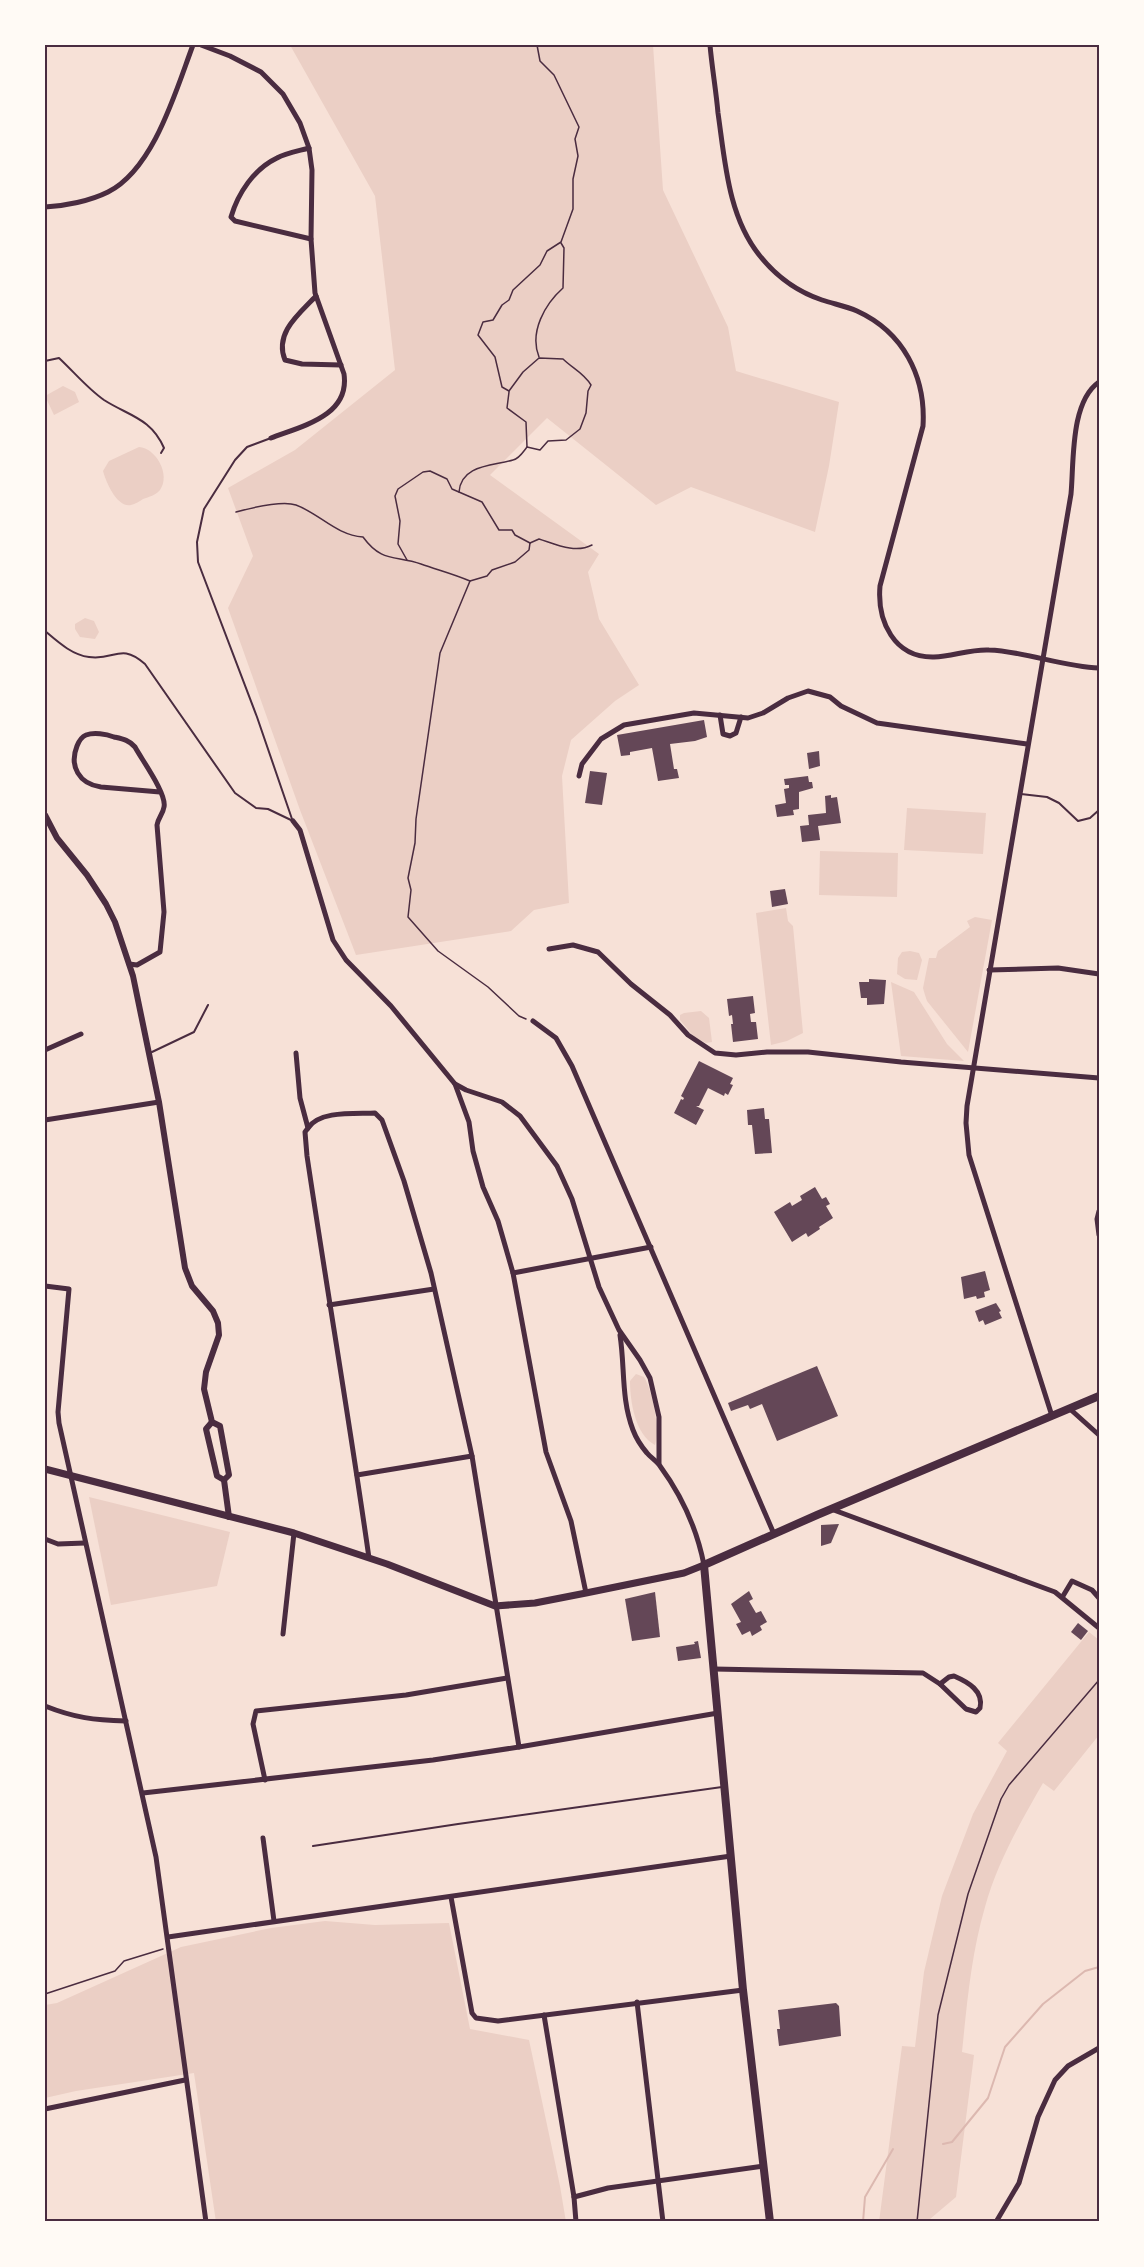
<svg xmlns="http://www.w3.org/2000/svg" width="1144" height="2267" viewBox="0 0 1144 2267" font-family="Overpass,sans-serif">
	<rect width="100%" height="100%" fill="#f7e1d7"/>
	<g fill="#ebcfc5">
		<path d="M290 45H653L663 190 728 327 736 371 839 402 829 466 815 532 691 487 656 505 547 418 490 475 599 554 588 572 599 619 639 685 615 701 571 740 562 776 569 903 534 910 511 931 356 955 300 810 228 608 253 556 228 488 295 450 395 370 375 196Z"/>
		<path d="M63 386 75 392 79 402 54 415 45 396Z"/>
		<path d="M139 447C156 448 171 475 160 490 156 495 149 497 143 499 140 501 135 504 131 505 117 508 106 482 103 471L109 461Z"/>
		<path d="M85 618 94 621 99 632 95 639 80 637 75 629V624Z"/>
		<path d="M907 808 986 813 983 854 904 850Z"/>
		<path d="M820 851 898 853 897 897 819 895Z"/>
		<path d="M786 908 788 921 793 926 803 1033 787 1041 771 1045 756 913Z"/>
		<path d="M975 917 992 920 968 1052 927 1001 925 995 923 988 929 958H936L938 951 970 927 967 921Z"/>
		<path d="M910 951 919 953 922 960 917 980 905 979 897 974 898 958 902 952Z"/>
		<path d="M891 982 914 992 947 1044 964 1061 901 1056Z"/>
		<path d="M701 1011 709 1018 712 1042 706 1043 695 1038 680 1020V1015L684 1013Z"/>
		<path d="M636 1374 644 1377C653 1392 660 1429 655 1445 635 1435 630 1401 630 1381Z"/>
		<path d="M89 1497 230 1532 217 1586 111 1605Z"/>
		<path d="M1089 1632 1099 1640V1735L1054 1791 1043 1783C1020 1823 997 1863 985 1907 971 1955 967 2004 962 2052L974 2055 956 2197 930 2219 929 2222H879L902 2046 915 2047 924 1972 942 1896 973 1814 1007 1751 998 1743Z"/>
		<path d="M325 1921 375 1925 449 1923 470 2029 529 2040 560 2186 566 2222H216L194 2073 76 2091 45 2098V2005L57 2003 181 1947 271 1928Z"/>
	</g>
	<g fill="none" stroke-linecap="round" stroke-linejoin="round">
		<g stroke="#dcb8b0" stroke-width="2">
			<path d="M943 2144 952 2142 988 2098 1005 2047 1043 2004 1085 1971 1099 1967"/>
			<path d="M863 2222 865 2197 893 2149"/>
		</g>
	</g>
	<g fill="#644757">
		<path d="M704 720 707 737 695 741 670 744 674 769H677L679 778 658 781 652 748 630 752V755L621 756 617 735Z"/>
		<path d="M819 751 820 766 809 769 807 753Z"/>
		<path d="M590 771 607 773 602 805 585 803Z"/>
		<path d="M808 776 809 782H812L813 788 799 792V809L793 810 794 815 777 817 775 805 786 803 784 789 789 788V785H785L784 779Z"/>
		<path d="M831 795V798L837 797 841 823 818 826 820 840 802 842 800 826 809 825 808 815 826 813 825 796Z"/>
		<path d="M785 889 788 904 772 907 770 891Z"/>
		<path d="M869 979 886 980 884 1004 867 1005V998H861L859 982H869Z"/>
		<path d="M753 996 755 1013 750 1014 751 1022H756L758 1039 733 1042 731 1024H733L732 1015 729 1016 727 999Z"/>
		<path d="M699 1061 733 1078 730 1084 733 1085 728 1095 725 1093 724 1096 708 1088 699 1106H696L704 1110 696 1125 674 1113 681 1099 683 1100 684 1098 681 1096Z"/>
		<path d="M764 1108 765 1119H769L772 1153 755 1154 752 1125H748L747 1110Z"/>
		<path d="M815 1187 822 1199 826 1197 830 1204 826 1206 833 1218 819 1227 820 1229 808 1237 806 1233 792 1242 774 1212 790 1202 792 1206 802 1200 800 1196Z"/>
		<path d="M985 1271 990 1290 984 1292 985 1297 977 1299 976 1296 964 1299 961 1277Z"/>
		<path d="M996 1303 1001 1311 999 1312 1002 1318 985 1325 983 1320 979 1322 975 1311Z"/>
		<path d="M817 1366 838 1416 777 1441 762 1404 750 1409 748 1405 731 1411 728 1403Z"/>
		<path d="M839 1524 831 1543 821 1546V1525Z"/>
		<path d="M749 1591 753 1599 749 1601 756 1613 761 1611 767 1622 760 1626 762 1630 752 1636 750 1631 742 1635 736 1624 741 1622 731 1604Z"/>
		<path d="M655 1592 660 1637 632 1641 625 1599Z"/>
		<path d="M1078 1623 1088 1631 1081 1640 1071 1632Z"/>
		<path d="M698 1641 701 1658 678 1661 676 1647 695 1644 694 1642Z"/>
		<path d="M836 2003 839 2006 841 2036 779 2046 777 2029H780L778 2010Z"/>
	</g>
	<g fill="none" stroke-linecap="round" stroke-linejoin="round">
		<g stroke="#4a2c40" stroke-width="1.5">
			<path d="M539 357C529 332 545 304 563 288L564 248 561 243"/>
			<path d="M509 391 502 387 495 357 478 335 483 322 493 320 502 305 509 300 513 290 540 265 547 251 561 242 573 209V179L578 156 575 139 579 127 554 75 540 61 537 45"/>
			<path d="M509 391 523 372 539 358 563 359C572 368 584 373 591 385L588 391 586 413 580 429 566 440 548 441 540 450 527 447"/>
			<path d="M459 492C461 464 494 466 513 460 519 459 523 452 527 447L526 422 507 408 509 392"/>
			<path d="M236 512C251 508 282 500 296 505 320 514 336 535 363 537 382 563 395 555 421 564 438 570 454 574 470 581L487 576 492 570 515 562 529 550 530 543"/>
			<path d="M530 543 539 539C555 544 575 554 592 545"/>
			<path d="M407 560 398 544 400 521 395 496 398 489 423 472 430 471 447 479 452 489 482 502 499 530H512L515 535 530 543"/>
			<path d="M470 581 440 653 416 819 415 843 408 878 411 890 408 917 438 951 488 987 519 1016 526 1019"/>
			<path d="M45 1994 115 1971 124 1961 163 1949"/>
			<path d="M917 2222 938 2015 968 1894 1001 1799 1009 1785 1099 1680"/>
		</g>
		<g stroke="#4a2c40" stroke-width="2">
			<path d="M45 361 59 358C74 372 88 389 104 400 129 416 151 418 164 448L161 453"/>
			<path d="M271 438 247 447 235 460 204 509 197 542 198 562 257 717 292 819"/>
			<path d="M45 631C58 642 72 655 89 657 115 661 120 642 145 664L235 793 256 808 268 809 293 821"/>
			<path d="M1021 794 1047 797 1059 803 1078 821 1090 818 1099 810"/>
			<path d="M152 1052 194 1032 208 1005"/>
			<path d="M313 1846 458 1824 722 1787"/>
		</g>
		<g stroke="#4a2c40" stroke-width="5">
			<path d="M201 45 230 56 261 72 283 94 300 123 309 148 312 170 311 239 315 293 344 374C350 416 302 426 271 438"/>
			<path d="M710 45C712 68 716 90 718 113 725 161 728 217 760 256 776 276 798 292 822 300 834 304 846 306 857 311 903 332 926 376 923 426L880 586C877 621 894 658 934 657 953 656 971 649 989 650 1024 651 1063 667 1099 668"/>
			<path d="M309 148C298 151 286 153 277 158 254 169 238 193 231 217L235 221 311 239"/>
			<path d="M45 207C65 206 90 201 108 192 154 169 176 90 193 45"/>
			<path d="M316 296C299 314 274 333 285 360L302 364 341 365"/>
			<path d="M720 715 723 734 730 736 736 733 741 717"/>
			<path d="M579 776 582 764 601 739 624 725 694 713 748 718 763 713 788 698 808 691 830 697 841 706 877 723 1027 744"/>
			<path d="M293 821 300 830 333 940 346 960 391 1006 455 1084 466 1090 502 1102 520 1116 557 1166 572 1199 599 1287 619 1330 640 1360 650 1378 659 1417V1463"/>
			<path d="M549 949 573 945 598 952 631 984 670 1015 688 1035 715 1053 736 1055 767 1052H808L901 1062 1099 1078"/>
			<path d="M129 964 137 965 160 952 164 912 157 825C158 818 163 814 164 807 167 794 142 760 135 747 129 740 123 739 114 737 106 734 94 732 86 735 81 737 79 741 77 746 69 766 79 784 101 787L160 792"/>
			<path d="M989 970 1058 968 1099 974"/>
			<path d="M533 1021 556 1038 572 1066 774 1534"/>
			<path d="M45 1050 81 1034"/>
			<path d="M296 1053 300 1098 308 1128 305 1132 307 1156C327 1290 350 1424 369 1558"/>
			<path d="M455 1084 469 1122 473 1151 483 1187 498 1221 513 1273 546 1452 571 1521 586 1593"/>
			<path d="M45 1120 159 1102"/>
			<path d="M308 1128C320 1110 356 1114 375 1113L382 1120 404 1181 431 1273 472 1456 519 1747"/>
			<path d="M1099 1211 1097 1219 1099 1235"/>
			<path d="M513 1273 651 1247"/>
			<path d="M45 1286 69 1289 58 1412 59 1423 156 1857 206 2222"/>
			<path d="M329 1305 434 1289"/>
			<path d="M620 1335C625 1367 621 1399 633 1430 636 1438 641 1446 647 1453 651 1458 657 1461 660 1466 682 1496 697 1529 704 1565"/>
			<path d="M1070 1409 1099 1435"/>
			<path d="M1052 1416 969 1155 966 1123 967 1106 1071 494C1074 462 1070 402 1099 382"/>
			<path d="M357 1475 472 1456"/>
			<path d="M831 1509 1055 1592 1099 1628"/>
			<path d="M45 1539 58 1544 85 1543"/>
			<path d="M1063 1596 1072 1581 1092 1590 1099 1598"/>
			<path d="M283 1634 294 1533"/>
			<path d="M714 1669 923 1673 940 1684"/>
			<path d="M954 1676C968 1682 984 1691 980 1708L976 1712 966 1709 940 1684 949 1677Z"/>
			<path d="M45 1706C75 1718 94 1720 126 1721"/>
			<path d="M265 1780 253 1724 256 1711 406 1695 507 1678"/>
			<path d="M143 1793 433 1760 519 1747 718 1713"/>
			<path d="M263 1838 274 1921"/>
			<path d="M451 1897 472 2013 476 2018 498 2021 743 1990"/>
			<path d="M168 1937 731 1856"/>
			<path d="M637 2002 663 2222"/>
			<path d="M544 2015 574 2197 576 2222"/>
			<path d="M45 2109 185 2080"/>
			<path d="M574 2197 608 2188 764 2166"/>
			<path d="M996 2222 1019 2183 1038 2117 1055 2080 1068 2066 1099 2048"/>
		</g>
		<g stroke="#4a2c40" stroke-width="6">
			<path d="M45 815 57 838 87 875 106 904 115 922 133 976 159 1102 185 1268 192 1286 213 1311 218 1323 219 1335 206 1372 204 1389 212 1422 220 1426 229 1475 224 1480 229 1517"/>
			<path d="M212 1422 206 1429 217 1476 224 1480"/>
		</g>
		<path stroke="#4a2c40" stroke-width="7" d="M45 1469 294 1533 387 1564 495 1606 535 1603 586 1593 684 1573 704 1565"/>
		<path stroke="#4a2c40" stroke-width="8" d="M770 2222 743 1990 704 1565 817 1515 1099 1396"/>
	</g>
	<rect width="1144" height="2267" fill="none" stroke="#fffaf5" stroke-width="93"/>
	<rect x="46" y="46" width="1052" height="2174" fill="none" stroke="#4a2c40" stroke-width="2"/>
</svg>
